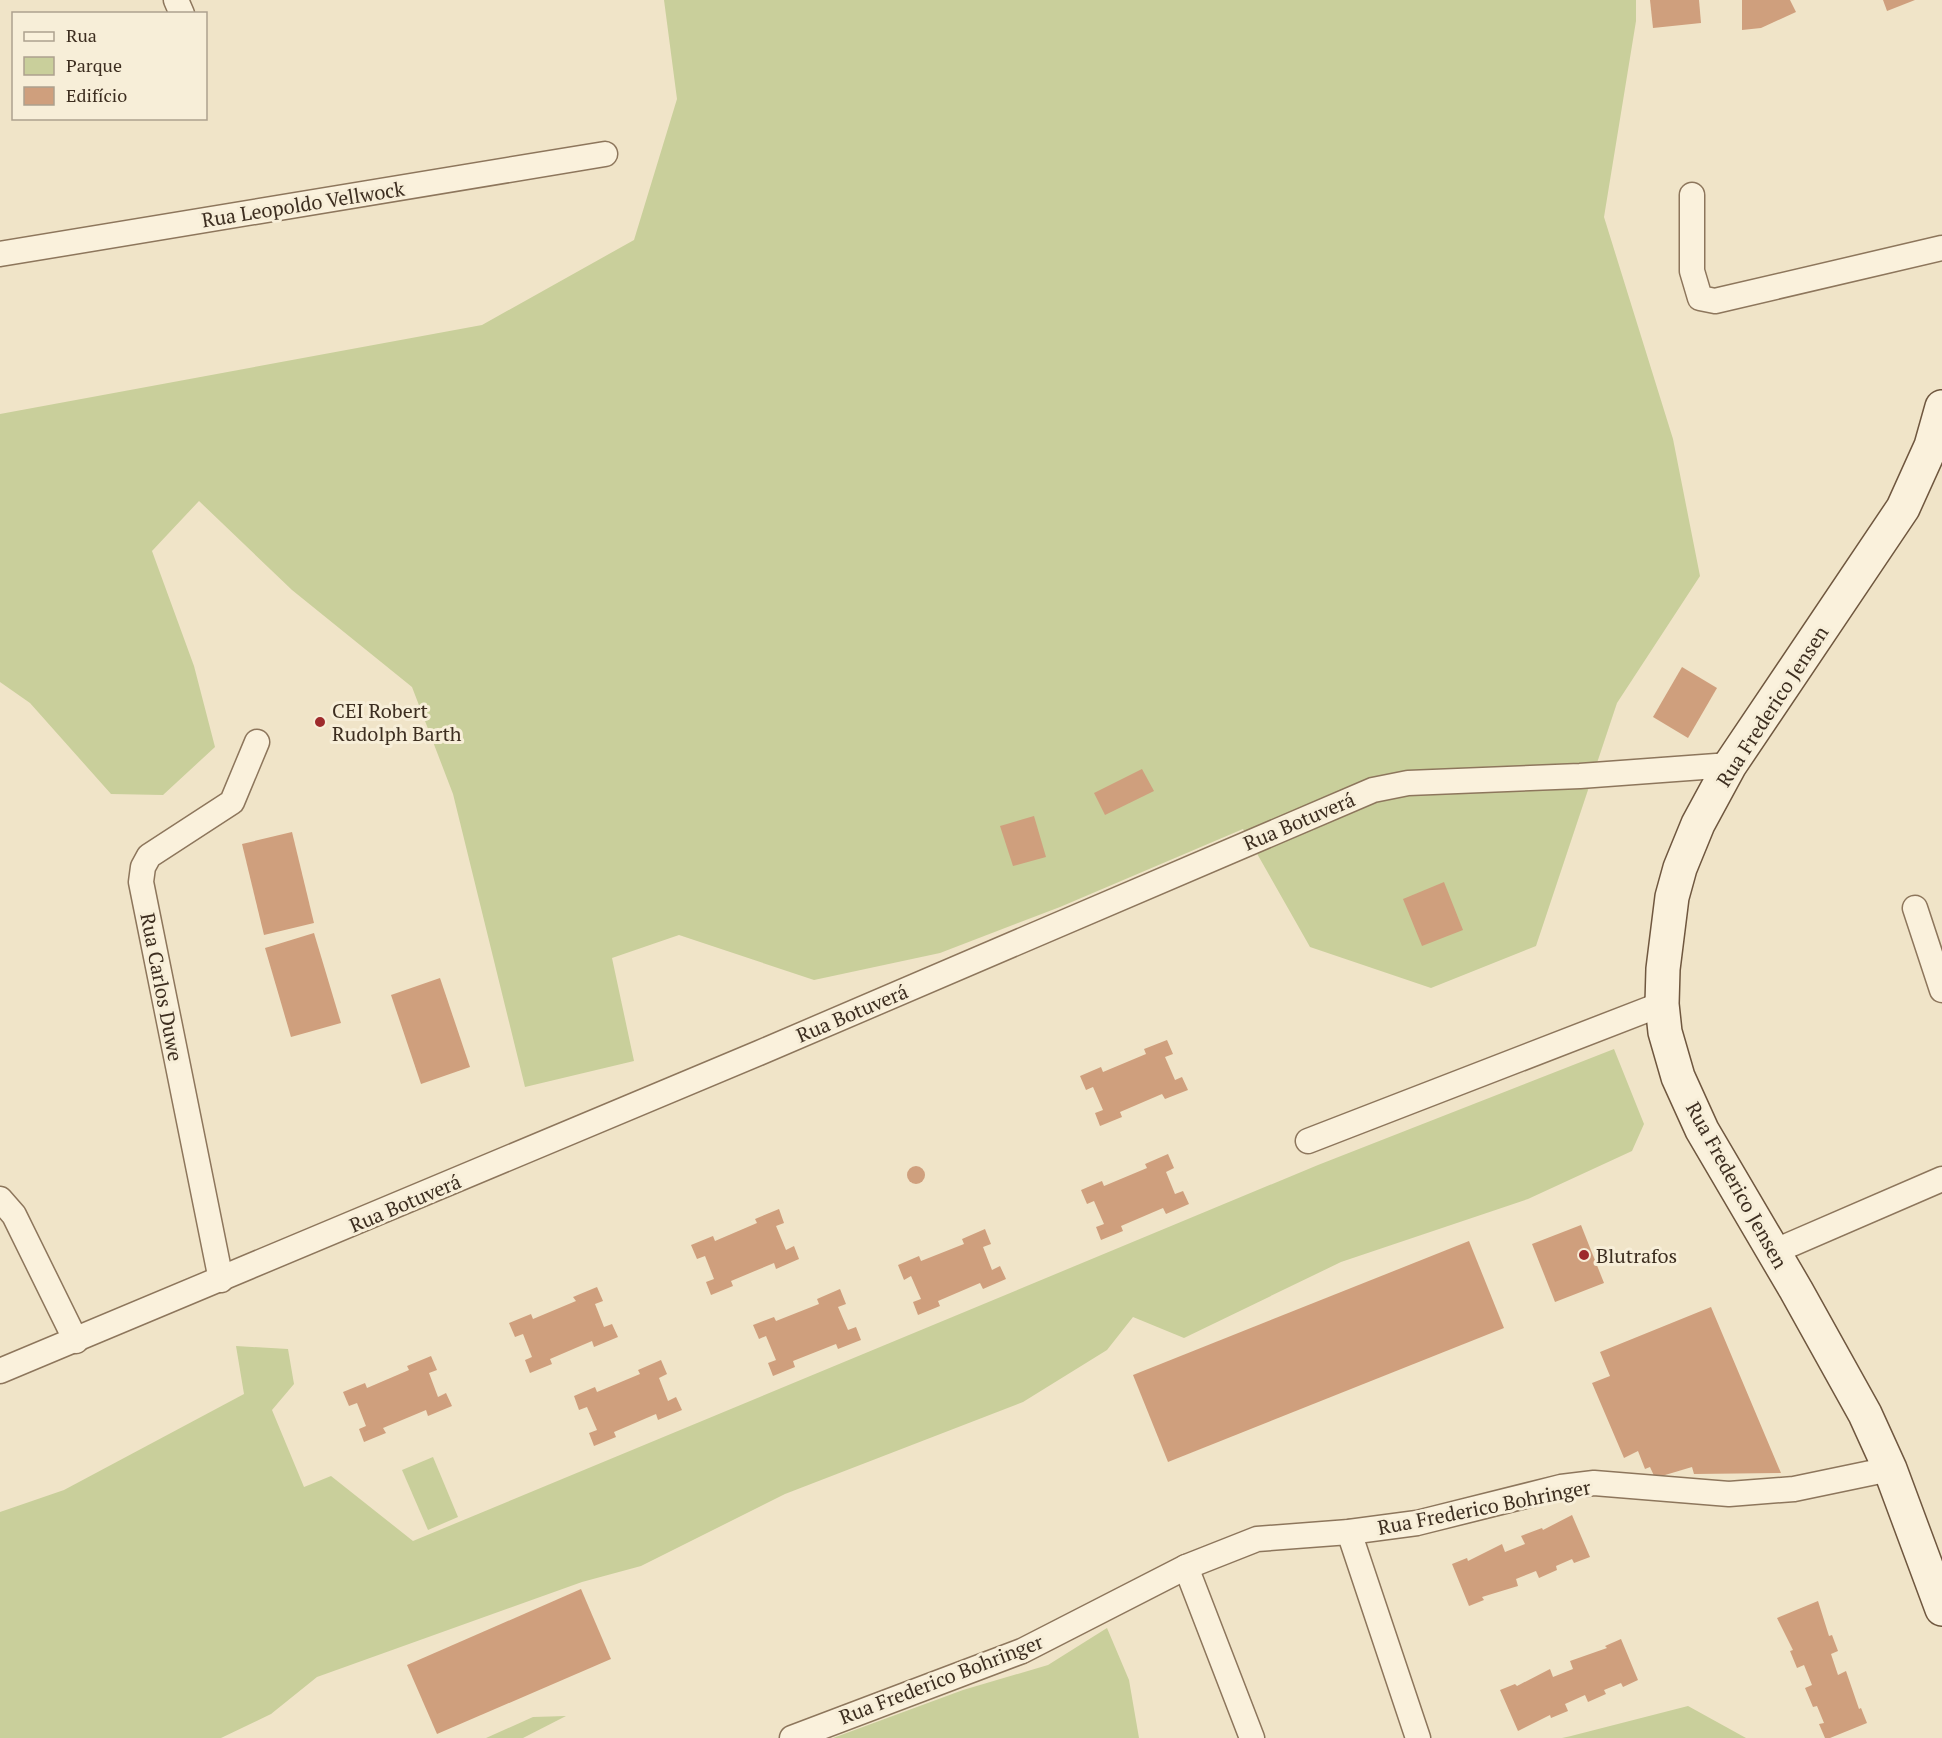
<svg xmlns="http://www.w3.org/2000/svg" width="1942" height="1738" viewBox="0 0 1942 1738" font-family="'PT Serif',serif">
	<rect width="100%" height="100%" fill="#f0e4c8"/>
	<g fill="#c9cf9b">
		<path d="M664 0H1636V21L1604 217 1673 439 1700 576 1617 703 1536 946 1431 988 1310 947 1243 829 1060 907 940 953 814 980 679 935 612 958 634 1061 525 1087 453 794 412 687 292 590 199 501 152 551 194 666 215 747 163 795 111 794 30 703 0 682V414L482 325 634 240 677 99Z"/>
		<path d="M1614 1049 1644 1124 1632 1151 1528 1199 1341 1262 1184 1338 1133 1317 1107 1350 1023 1402 785 1494 641 1566 582 1582 317 1677 271 1714 221 1738H0V1512L64 1490 244 1394 236 1346 288 1349 294 1384 272 1410 304 1487 331 1476 413 1541 1318 1165Z"/>
		<path d="M433 1457 458 1517 428 1530 402 1470Z"/>
		<path d="M1107 1628 1129 1680 1139 1738H833L963 1690 1048 1665Z"/>
		<path d="M1688 1706 1746 1738H1562L1571 1736Z"/>
		<path d="M566 1716 523 1738H486L533 1717Z"/>
	</g>
	<g fill="#cf9f7d">
		<path d="M1650 0H1699L1701 23 1653 28Z"/>
		<path d="M1742 0H1790L1796 12 1761 28 1742 30Z"/>
		<path d="M1883 0H1915L1887 11Z"/>
		<path d="M1682 667 1717 688 1688 738 1653 717Z"/>
		<path d="M1142 769 1154 791 1105 815 1094 793Z"/>
		<path d="M1034 816 1046 857 1013 866 1000 826Z"/>
		<path d="M292 832 314 923 264 935 242 844Z"/>
		<path d="M1444 882 1463 930 1422 946 1403 899Z"/>
		<path d="M314 933 341 1023 291 1037 265 948Z"/>
		<path d="M440 978 470 1067 421 1084 391 995Z"/>
		<path d="M1167 1040 1173 1054 1165 1057 1175 1080 1182 1077 1188 1090 1165 1099 1162 1094 1120 1112 1122 1117 1100 1126 1095 1113 1103 1110 1093 1087 1086 1090 1080 1076 1101 1067 1103 1072 1146 1054 1144 1049Z"/>
		<path d="M1168 1154 1174 1168 1166 1172 1175 1194 1183 1191 1189 1204 1166 1214 1163 1208 1121 1226 1123 1231 1101 1240 1096 1227 1104 1224 1094 1201 1087 1204 1081 1190 1102 1181 1104 1186 1147 1168 1145 1164Z"/>
		<circle cx="916" cy="1175" r="9"/>
		<path d="M779 1209 784 1223 776 1226 786 1250 794 1246 799 1259 776 1269 774 1263 731 1281 733 1286 711 1295 706 1282 714 1279 705 1256 697 1259 691 1245 713 1236 715 1241 757 1223 755 1219Z"/>
		<path d="M1581 1225 1604 1283 1555 1302 1532 1244Z"/>
		<path d="M985 1229 991 1244 983 1247 992 1270 1000 1266 1006 1279 983 1289 980 1283 938 1301 940 1306 918 1315 913 1302 921 1299 911 1276 904 1280 898 1265 919 1256 921 1261 964 1244 962 1239Z"/>
		<path d="M1469 1241 1504 1328 1168 1462 1133 1375Z"/>
		<path d="M597 1287 603 1301 595 1304 604 1327 612 1324 618 1337 594 1347 592 1341 550 1359 552 1364 530 1373 525 1360 532 1357 523 1334 515 1337 509 1323 531 1314 533 1319 576 1301 573 1297Z"/>
		<path d="M840 1289 846 1304 838 1307 848 1330 856 1327 861 1340 838 1349 836 1344 793 1361 795 1367 773 1376 768 1363 776 1360 766 1336 759 1339 753 1325 774 1317 776 1321 819 1304 817 1299Z"/>
		<path d="M1711 1307 1781 1473 1694 1474 1692 1467 1655 1478 1650 1467 1645 1469 1638 1451 1624 1458 1592 1383 1610 1376 1600 1352Z"/>
		<path d="M431 1356 437 1370 429 1373 438 1397 446 1393 452 1406 428 1416 426 1410 383 1428 386 1433 364 1442 359 1429 366 1426 357 1403 349 1406 343 1392 365 1383 367 1388 409 1370 407 1366Z"/>
		<path d="M661 1360 667 1374 659 1378 668 1401 676 1397 682 1410 658 1420 656 1414 614 1432 616 1437 594 1446 589 1433 597 1430 587 1407 579 1410 574 1396 595 1387 597 1392 640 1374 638 1370Z"/>
		<path d="M1572 1515 1590 1557 1574 1563 1572 1559 1556 1566 1557 1570 1539 1578 1536 1571 1516 1579 1518 1586 1482 1597 1484 1600 1469 1606 1452 1564 1467 1558 1468 1561 1502 1544 1505 1552 1525 1544 1521 1536 1542 1528 1543 1530Z"/>
		<path d="M581 1589 611 1659 437 1734 407 1665Z"/>
		<path d="M1818 1601 1829 1636 1832 1635 1838 1651 1831 1654 1838 1675 1846 1671 1859 1709 1861 1708 1867 1723 1830 1738H1825L1819 1724 1824 1723 1817 1706 1813 1707 1805 1688 1812 1685 1804 1665 1797 1668 1790 1651 1793 1650 1777 1618Z"/>
		<path d="M1621 1639 1638 1680 1623 1687 1621 1683 1604 1690 1606 1694 1588 1702 1585 1695 1565 1704 1568 1711 1551 1718 1550 1715 1518 1731 1500 1690 1515 1684 1517 1686 1550 1669 1553 1677 1573 1669 1570 1661 1607 1648 1605 1646Z"/>
	</g>
	<g fill="none" stroke-linecap="round" stroke-linejoin="round">
		<defs>
			<g id="minor">
				<path d="M176 0 182 14"/>
				<path d="M1692 195V271L1700 298 1715 301 1942 248"/>
				<path d="M0 254 605 154"/>
				<path d="M1915 908 1942 990"/>
				<path d="M1308 1141 1662 1004"/>
				<path d="M0 1199 14 1215 76 1341"/>
				<path d="M1773 1252 1942 1179"/>
				<path d="M221 1280 141 882 143 867 149 856 232 802 257 742"/>
				<path d="M0 1371 759 1053 1373 790 1408 783 1580 776 1730 765"/>
				<path d="M1349 1532 1418 1738"/>
				<path d="M1186 1567 1252 1738"/>
				<path d="M792 1738 1022 1651 1186 1567 1257 1539 1349 1532 1417 1523 1561 1487 1594 1483 1729 1494 1794 1489 1890 1469"/>
			</g>
			<path id="secondary" d="M1942 407 1931 446 1903 508 1730 765 1698 824 1680 868 1672 897 1663 969 1662 1004 1665 1032 1678 1077 1702 1130 1796 1290 1865 1414 1890 1469 1942 1609"/>
		</defs>
		<use href="#minor" stroke="#8d765c" stroke-width="27"/>
		<use href="#secondary" stroke="#6f573f" stroke-width="36"/>
		<use href="#minor" stroke="#faf1dc" stroke-width="24"/>
		<use href="#secondary" stroke="#faf1dc" stroke-width="33"/>
	</g>
	<g fill="#9e2a2b" stroke="#f7eed8" stroke-width="2">
		<circle cx="320" cy="722" r="6"/>
		<circle cx="1584" cy="1255" r="6"/>
	</g>
	<g text-anchor="middle" dominant-baseline="central" stroke-width="6" stroke-linejoin="round" paint-order="stroke">
		<g font-size="20" fill="#3d2e20" stroke="#f7eed8">
			<text transform="translate(303 204) rotate(-9)">Rua Leopoldo Vellwock</text>
			<text transform="translate(1772 706) rotate(-57)">Rua Frederico Jensen</text>
			<text transform="translate(1299 821) rotate(-23)">Rua Botuverá</text>
			<text transform="translate(162 987) rotate(79)">Rua Carlos Duwe</text>
			<text transform="translate(852 1013) rotate(-23)">Rua Botuverá</text>
			<text transform="translate(1737 1185) rotate(61)">Rua Frederico Jensen</text>
			<text transform="translate(405 1203) rotate(-23)">Rua Botuverá</text>
			<text transform="translate(1484 1507) rotate(-11)">Rua Frederico Bohringer</text>
			<text transform="translate(941 1679) rotate(-21)">Rua Frederico Bohringer</text>
		</g>
		<g font-size="20" fill="#3d2e20" stroke="#f7eed8" text-anchor="start">
			<text x="332" y="710">CEI Robert<tspan x="332" dy="23">Rudolph Barth</tspan></text>
			<text x="1596" y="1255">Blutrafos</text>
		</g>
	</g>
	<rect x="12" y="12" width="195" height="108" fill="#f7eed8" stroke="#ada18e" stroke-width="1.5"/>
	<rect x="24" y="32" width="30" height="9" fill="#faf1dc" stroke="#ada18e" stroke-width="1.5"/>
	<text x="66" y="42" font-size="18" fill="#3d2e20">Rua</text>
	<rect x="24" y="57" width="30" height="18" fill="#c9cf9b" stroke="#ada18e" stroke-width="1.5"/>
	<text x="66" y="72" font-size="18" fill="#3d2e20">Parque</text>
	<rect x="24" y="87" width="30" height="18" fill="#cf9f7d" stroke="#ada18e" stroke-width="1.5"/>
	<text x="66" y="102" font-size="18" fill="#3d2e20">Edifício</text>
</svg>
